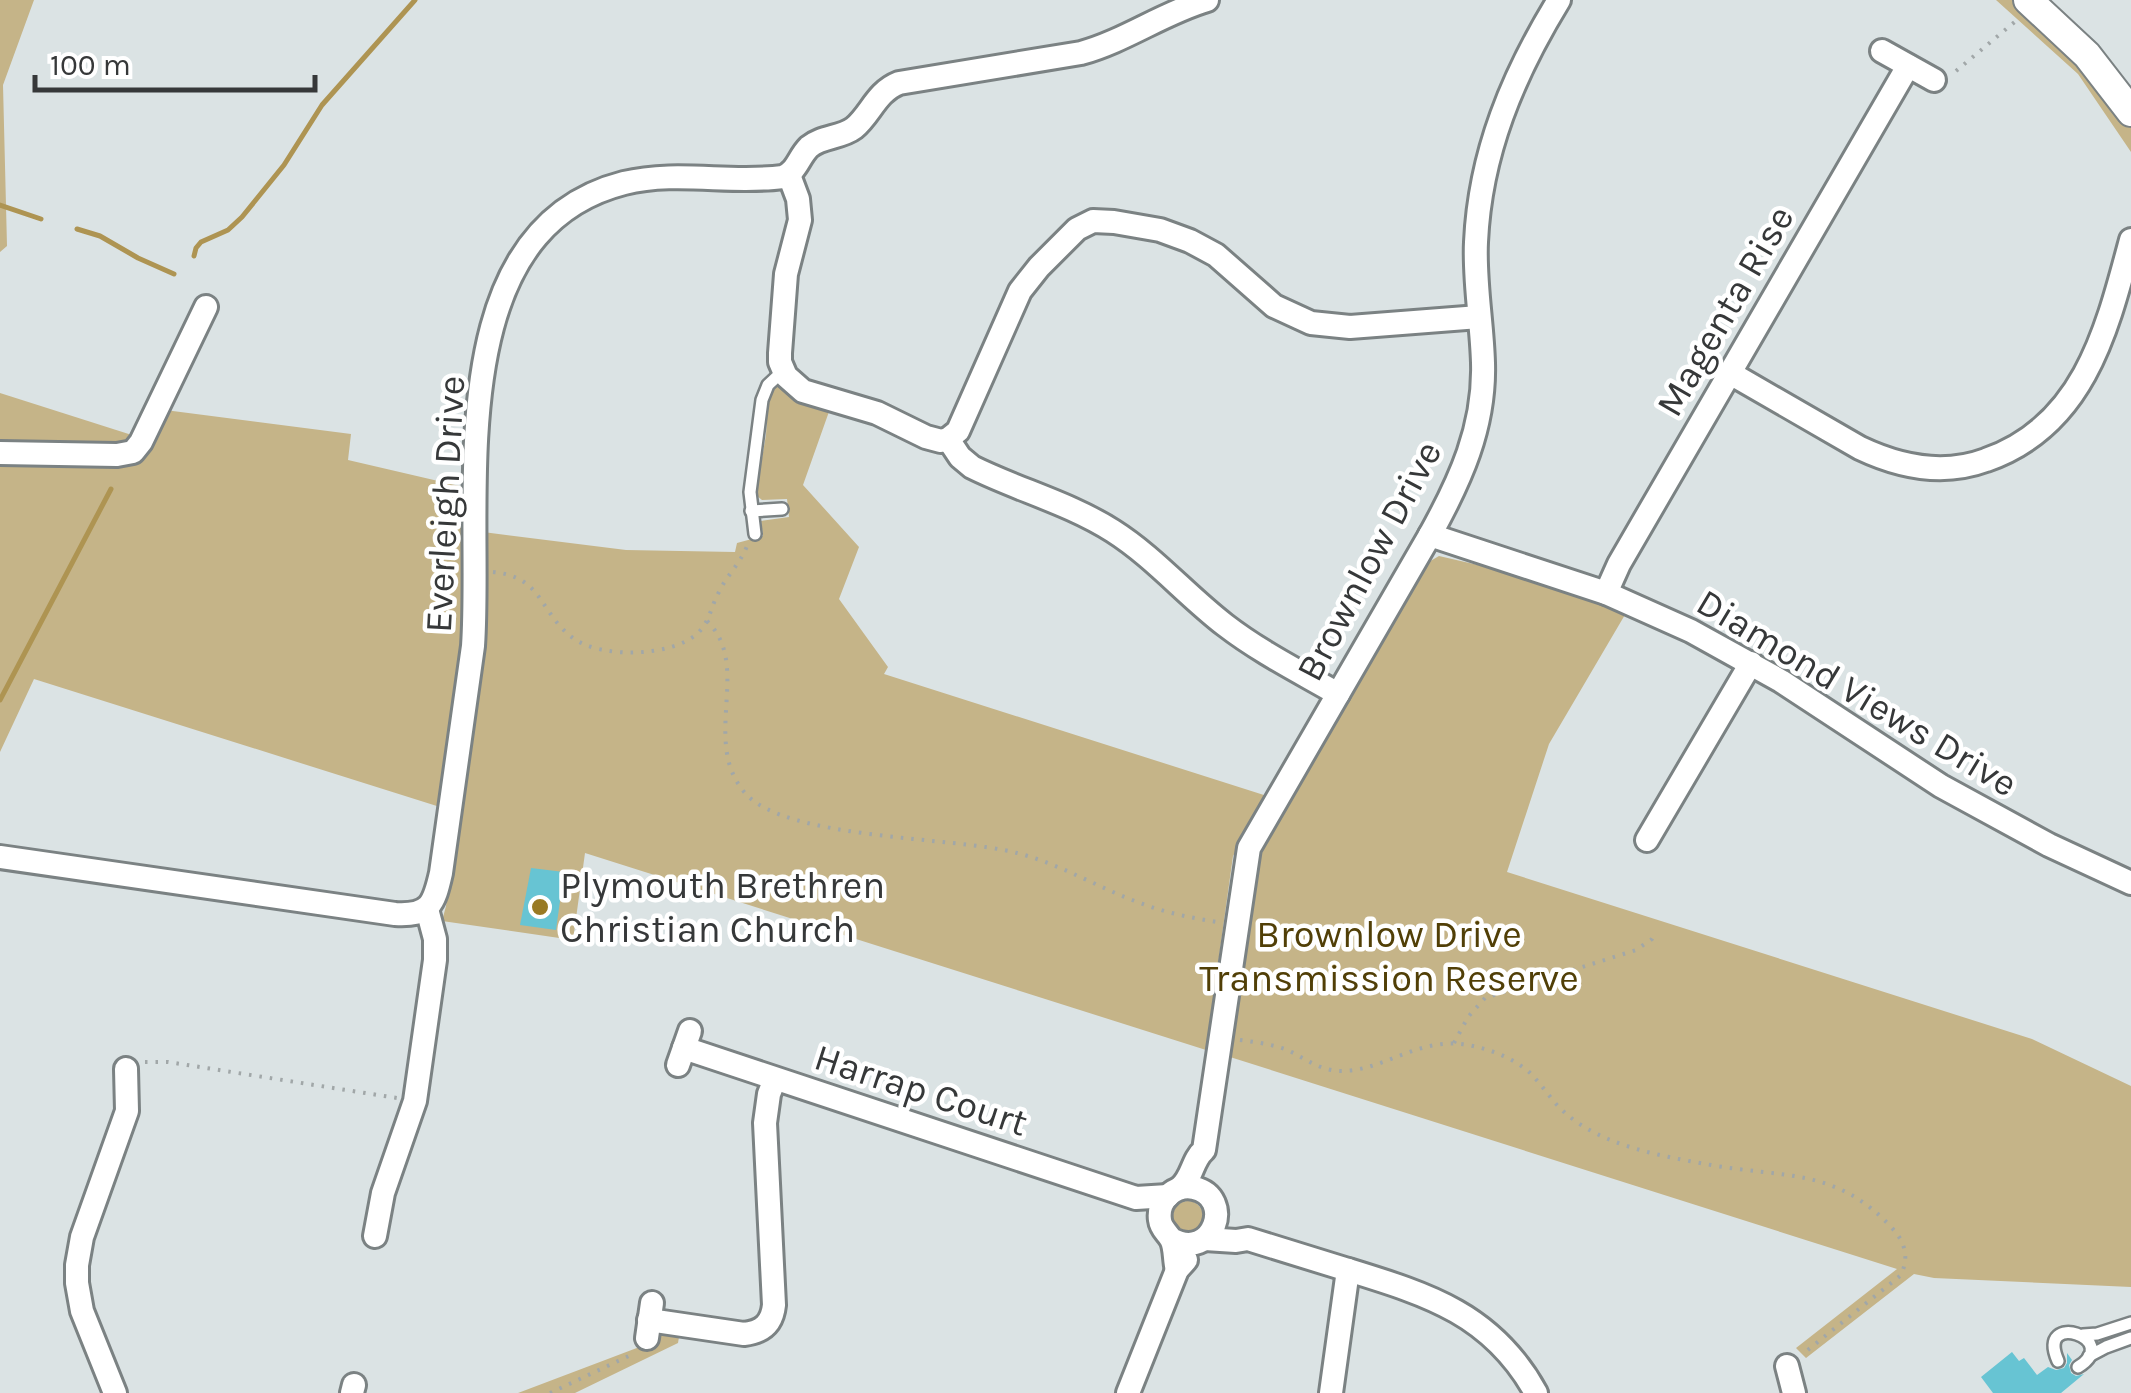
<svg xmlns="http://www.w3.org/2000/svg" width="2131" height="1393" viewBox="0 0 2131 1393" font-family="Karla,sans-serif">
	<rect width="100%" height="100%" fill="#dbe3e4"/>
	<g fill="#c5b488">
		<path d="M0 0H34L3 85 7 246 0 252Z"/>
		<path d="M1996 0H2014L2063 43 2103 87 2131 126V152L2078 74Z"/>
		<path d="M783 385 831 406 803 485 859 547 839 599 888 667 884 674 1267 796 1233 856 1206 1050 585 853 573 940 442 921 446 906 481 668 485 614 483 532 626 550 735 552 737 543 763 536 761 521 789 517 787 499 762 500 757 496 756 493 766 435 768 402 775 387Z"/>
		<path d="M0 393 135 436 125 445 0 446Z"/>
		<path d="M165 410 351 434 348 460 464 487V639L440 807 34 679 0 752V461L130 462Z"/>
		<path d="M1439 556 1504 571 1626 613 1549 744 1507 872 2032 1039 2131 1086V1287L1934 1278 1914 1274 1806 1358 1796 1348 1897 1269 1230 1057 1260 852 1423 568 1427 563Z"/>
		<circle cx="1188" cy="1216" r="15"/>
		<path d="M663 1331H680L678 1343 575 1393H518L650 1343Z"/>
	</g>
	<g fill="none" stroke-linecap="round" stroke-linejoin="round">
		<g stroke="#ae9452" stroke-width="5">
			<path d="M0 205 41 219"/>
			<path d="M77 229 100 236 138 258 174 274"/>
			<path d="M194 256 196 248 201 242 228 230 242 217 284 165 322 105 415 0"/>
			<path d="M0 700 111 489"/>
		</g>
	</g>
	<g fill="#67c4d3">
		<path d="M531 868 564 872 556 930 520 925Z"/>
		<path d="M2012 1352 2019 1361 2024 1358 2037 1375 2048 1367 2056 1370 2064 1368 2067 1363V1353L2072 1360 2069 1365 2071 1373 2076 1376 2084 1374 2061 1393H1993L1981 1377Z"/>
	</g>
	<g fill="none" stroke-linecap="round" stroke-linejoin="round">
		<defs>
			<g id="service">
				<path d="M751 511 782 509"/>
				<path d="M755 534 750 492 762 400 768 385 783 371"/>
				<path d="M2083 1335 2097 1334 2131 1323"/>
				<path d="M2089 1356 2106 1347 2131 1338"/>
				<path d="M2058 1361C2035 1309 2124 1339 2078 1367"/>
			</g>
			<g id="minor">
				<path d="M1882 51 1934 80"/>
				<path d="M789 175 798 199 800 220 786 274 780 353V362L786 376 803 391 877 413 926 437 941 441 948 439 958 431 1020 291 1039 267 1077 229 1093 221 1114 222 1160 230 1190 241 1216 255 1274 306 1311 323 1350 327 1479 317"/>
				<path d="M1730 373 1860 448C1900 467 1943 476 1986 460 2084 426 2107 330 2131 240"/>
				<path d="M948 439 960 457 972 467C1018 490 1069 503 1113 531 1154 557 1186 595 1225 625 1260 652 1300 672 1338 694"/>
				<path d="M0 453 117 455 133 452 141 442 206 307"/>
				<path d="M1430 535 1606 593 1691 631 1781 681 1941 786 2049 845 2131 883"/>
				<path d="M1606 593 1619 564 1908 66"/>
				<path d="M1647 840 1751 663"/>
				<path d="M0 857 395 914C430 916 434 904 441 873L473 646C483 503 436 231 624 183 677 170 730 184 783 177 798 170 798 158 809 147 822 136 841 138 854 128 871 114 876 92 899 83L1081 53C1125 41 1163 13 1207 0"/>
				<path d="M684 1048 1136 1198 1168 1196"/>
				<path d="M678 1065 690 1031"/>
				<path d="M1180 1188C1193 1177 1192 1160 1204 1150L1249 848 1430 535C1460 481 1485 427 1483 363 1482 323 1474 282 1476 242 1480 153 1513 75 1559 0"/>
				<path d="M375 1236 383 1193 415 1101 435 960V939L427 909"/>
				<path d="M1171 1239C1214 1262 1235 1197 1194 1188 1175 1184 1157 1200 1160 1220 1161 1229 1167 1232 1171 1239 1176 1248 1174 1261 1177 1270"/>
				<path d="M1205 1239 1236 1241 1248 1239C1281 1249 1313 1259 1345 1269 1426 1294 1492 1313 1536 1393"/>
				<path d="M649 1320 744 1334C762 1332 772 1324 774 1305L765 1123 769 1094 775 1079"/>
				<path d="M647 1338 652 1303"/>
				<path d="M1787 1366 1794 1393"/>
				<path d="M115 1393 82 1311 77 1283V1265L82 1237 127 1111 126 1069"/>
				<path d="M352 1393 354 1385"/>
				<path d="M1128 1393 1177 1270 1186 1260"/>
				<path d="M1331 1393 1348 1270"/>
			</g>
			<path id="tertiary" d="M2028 0 2087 55 2131 112"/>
		</defs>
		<use href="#service" stroke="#7b8283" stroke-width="16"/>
		<use href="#minor" stroke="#7b8283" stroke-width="28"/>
		<use href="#tertiary" stroke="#7b8283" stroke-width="32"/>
		<g stroke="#a1a7a8" stroke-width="4" stroke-dasharray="2.5 8" stroke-linecap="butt">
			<path d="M1956 71 2017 20"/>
			<path d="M493 572C544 577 539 613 573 638 601 659 672 657 698 633 710 621 711 606 719 592 727 575 740 564 747 546"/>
			<path d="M707 621C753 666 700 741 745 793 786 840 952 836 1017 853 1061 864 1100 889 1143 904 1167 913 1192 918 1217 922"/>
			<path d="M1240 1040C1255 1042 1270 1044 1285 1049 1304 1057 1319 1071 1341 1071 1386 1071 1420 1034 1473 1046 1492 1050 1512 1058 1528 1071 1539 1081 1547 1094 1557 1105 1571 1120 1589 1131 1608 1139 1639 1152 1677 1159 1711 1165 1782 1178 1836 1167 1892 1228 1905 1242 1910 1258 1900 1276L1804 1353"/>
			<path d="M1454 1043 1468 1017 1485 998 1636 950 1652 939 1656 932"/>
			<path d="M145 1062H168L397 1098"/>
			<path d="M550 1393 633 1354"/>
		</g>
		<use href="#service" stroke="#fff" stroke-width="11"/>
		<use href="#minor" stroke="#fff" stroke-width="22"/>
		<use href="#tertiary" stroke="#fff" stroke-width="28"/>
	</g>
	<circle fill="#997a24" stroke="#fff" stroke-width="4" cx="540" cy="907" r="10"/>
	<g text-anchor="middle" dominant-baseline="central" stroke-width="9" stroke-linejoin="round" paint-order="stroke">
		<g font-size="38" fill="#363839" stroke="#fff">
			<text transform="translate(1725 311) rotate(-60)">Magenta Rise</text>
			<text transform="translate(445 504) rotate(-87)">Everleigh Drive</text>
			<text transform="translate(1369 561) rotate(-62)">Brownlow Drive</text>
			<text transform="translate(1857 693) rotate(31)">Diamond Views Drive</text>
			<text transform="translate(921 1090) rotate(18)">Harrap Court</text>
		</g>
		<g font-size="38" fill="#363839" stroke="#fff" text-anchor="start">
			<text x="560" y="885">Plymouth Brethren<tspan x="560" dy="44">Christian Church</tspan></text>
		</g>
		<g font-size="38" fill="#513f07" stroke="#fff">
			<text x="1389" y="934">Brownlow Drive<tspan x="1389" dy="44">Transmission Reserve</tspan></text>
		</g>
	</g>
	<path d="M35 75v15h280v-15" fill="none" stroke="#363839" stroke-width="5"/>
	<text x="50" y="75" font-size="30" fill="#363839" stroke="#ffffff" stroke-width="8" paint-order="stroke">100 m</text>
</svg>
